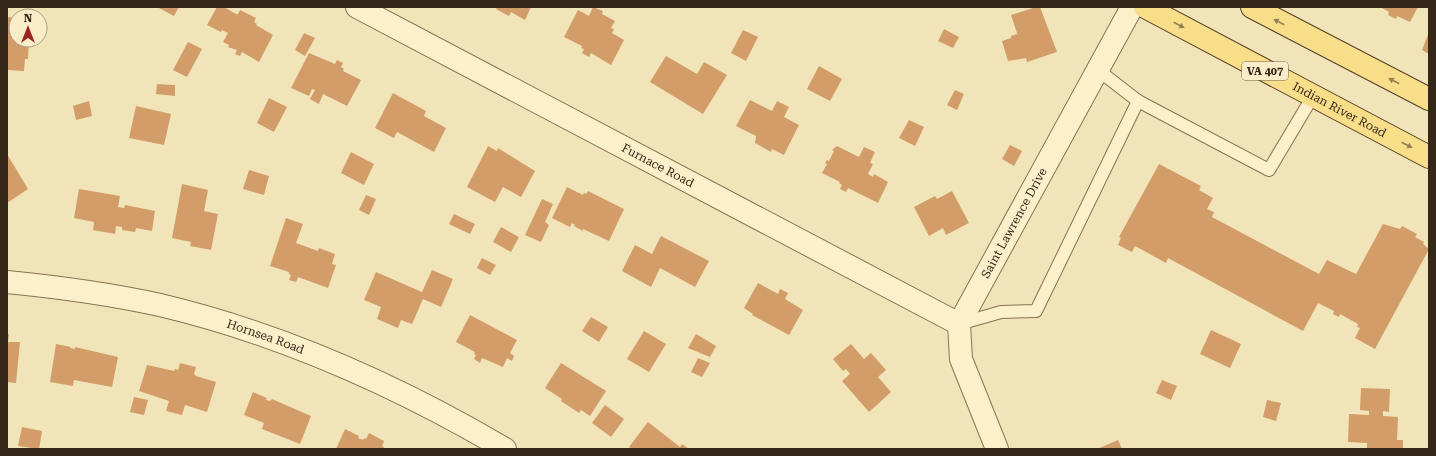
<svg xmlns="http://www.w3.org/2000/svg" width="1436" height="456" viewBox="0 0 1436 456" font-family="'Roboto Serif',serif">
	<rect width="100%" height="100%" fill="#f1e4b8"/>
	<g fill="#d39d6a">
		<path d="M157 7H179L174 16Z"/>
		<path d="M217 7H224L236 14H238L240 10 256 18 254 22 257 24 256 25 273 35 259 62 242 52 240 56 235 54 237 50 228 47 229 45 223 42 228 33 222 30 221 32 207 25Z"/>
		<path d="M497 7H531L525 20 511 12 509 16 496 9Z"/>
		<path d="M593 7 603 11 602 14 615 21 611 28 614 29 612 33 624 40 611 65 591 53 589 57 582 53 584 49 581 48 582 46 564 37 578 10 589 16Z"/>
		<path d="M1036 7H1040L1057 52 1027 62 1026 58 1008 61 1002 41 1011 38V36L1017 34 1018 36 1011 15Z"/>
		<path d="M1380 7H1418L1410 22 1397 16 1396 19 1388 15 1389 12Z"/>
		<path d="M7 17 16 18V40H29L28 59H25L24 71 7 70Z"/>
		<path d="M944 29 959 37 953 48 938 41Z"/>
		<path d="M743 30 758 37 746 61 731 53Z"/>
		<path d="M1429 32V54L1422 50Z"/>
		<path d="M304 33 315 38 305 56 295 50Z"/>
		<path d="M188 42 202 49 187 77 173 70Z"/>
		<path d="M309 53 335 64 337 60 343 63 341 67 344 69 343 71 361 80 347 106 323 94 319 104 310 99 315 90 312 89 309 96 291 88Z"/>
		<path d="M666 56 697 74 704 62 727 75 703 114 650 82Z"/>
		<path d="M819 66 842 79 830 101 807 89Z"/>
		<path d="M157 84 175 85V96L156 94Z"/>
		<path d="M955 90 964 94 957 110 947 105Z"/>
		<path d="M393 93 426 111 424 116 446 128 434 152 397 132 394 138 375 128Z"/>
		<path d="M269 98 287 107 274 132 257 123Z"/>
		<path d="M750 100 772 111 777 101 789 107 784 117 799 125 784 155 772 149 771 152 755 143 756 136 736 126Z"/>
		<path d="M89 101 92 116 76 120 73 106Z"/>
		<path d="M136 106 171 114 164 145 129 138Z"/>
		<path d="M909 120 924 127 915 146 899 138Z"/>
		<path d="M1010 145 1022 151 1014 166 1002 159Z"/>
		<path d="M488 146 497 151 498 148 535 171 521 197 503 187 495 202 467 187Z"/>
		<path d="M837 146 859 157 864 147 875 152 870 163 873 164 868 174 873 177 874 174 888 182 878 203 848 188 846 192 840 189 842 185 839 183 840 182 822 173 827 164 825 163 827 160 829 161 834 151 832 150Z"/>
		<path d="M351 152 374 164 364 185 341 173Z"/>
		<path d="M7 154 28 189 7 203Z"/>
		<path d="M1159 164 1201 186 1199 190 1213 198 1207 209 1214 212 1212 217 1319 274 1327 260 1356 274 1383 224 1400 229 1402 226 1417 234 1415 237 1424 242 1423 244 1429 249 1375 349 1355 338 1360 328 1357 327 1358 324 1340 314 1339 317 1333 314 1334 311 1318 303 1303 331 1168 258 1166 263 1135 246 1132 252 1118 245 1121 238 1119 237Z"/>
		<path d="M249 170 269 176 264 195 243 189Z"/>
		<path d="M182 184 208 190 204 211 218 214 211 250 190 246 191 242 172 238Z"/>
		<path d="M567 187 583 195 584 193 586 194 588 191 624 209 609 241 583 229V231L574 226 575 225 572 223 570 227 552 218Z"/>
		<path d="M79 189 120 196 118 207 124 208 125 205 155 211 152 231 136 228 135 232 122 230V227L116 226 115 234 93 230 94 222 74 218Z"/>
		<path d="M952 191 969 223 946 235 943 228 929 236 914 207 935 196 937 199Z"/>
		<path d="M366 195 376 199 369 215 359 210Z"/>
		<path d="M542 199 553 204 545 222 549 225 541 242 525 235Z"/>
		<path d="M454 214 475 224 470 234 449 224Z"/>
		<path d="M286 218 303 224 296 243 318 251 319 248 335 254 332 264 336 265 328 288 298 277 296 282 289 280 291 275 289 274V272L270 266Z"/>
		<path d="M501 227 519 237 511 252 493 242Z"/>
		<path d="M661 236 709 261 695 287 660 268 651 287 622 271 635 245 652 254Z"/>
		<path d="M482 258 496 265 490 275 477 268Z"/>
		<path d="M432 270 453 279 441 307 423 299 412 324 401 320 398 328 377 319 381 307 364 300 376 272 422 292Z"/>
		<path d="M758 283 778 294 780 289 788 293 785 299 803 310 789 335 752 315 753 314 744 308Z"/>
		<path d="M470 315 517 340 510 353 514 356 512 361 507 358 503 367 482 358 480 363 474 359 476 355 474 354 475 352 456 342Z"/>
		<path d="M591 317 608 327 599 342 582 331Z"/>
		<path d="M1211 330 1241 344 1230 368 1200 354Z"/>
		<path d="M644 331 666 344 649 372 627 359Z"/>
		<path d="M7 334H9L8 342H20L16 383 7 382Z"/>
		<path d="M696 334 716 346 710 357 688 348Z"/>
		<path d="M56 344 71 347 70 348 75 349V347L118 357 112 387 74 380 73 386 50 382Z"/>
		<path d="M851 344 864 359 871 353 886 370 878 377 891 392 869 412 842 381 850 374 846 369 843 371 833 359Z"/>
		<path d="M698 358 710 363 702 377 691 372Z"/>
		<path d="M180 363 196 367 194 374 196 376 216 382 207 412 185 405 182 415 166 411 169 401 139 391 147 365 174 371 175 369 178 370Z"/>
		<path d="M561 363 606 391 590 416 581 410 579 413 561 401 562 399 545 388Z"/>
		<path d="M1162 380 1177 386 1171 400 1156 393Z"/>
		<path d="M1361 388 1390 389 1389 412 1383 411V416L1398 417 1397 440H1403V449H1367V443L1348 442 1349 414 1369 415V411L1360 410Z"/>
		<path d="M253 392 267 398 266 400 270 401 272 399 311 416 300 444 262 429 264 423 244 415Z"/>
		<path d="M134 397 148 400 144 415 130 412Z"/>
		<path d="M1267 400 1281 403 1276 421 1263 417Z"/>
		<path d="M605 405 624 419 611 437 592 423Z"/>
		<path d="M648 422 680 447 682 444 689 449H632L629 447Z"/>
		<path d="M22 427 42 431 39 449 18 446Z"/>
		<path d="M345 429 359 436 358 438 363 440 364 438 366 439 369 433 384 441 382 446 384 447 383 449H336Z"/>
		<path d="M1118 440 1122 449H1097Z"/>
	</g>
	<g fill="none" stroke-linecap="round" stroke-linejoin="round">
		<defs>
			<g id="lane">
				<path d="M1138 101 1269 170 1313 96"/>
				<path d="M959 324 1001 312 1036 311 1138 101 1098 70"/>
			</g>
			<g id="street">
				<path id="s1" d="M357 7 959 324"/>
				<path id="s2" d="M7 282C58 287 110 294 160 305 282 334 398 386 505 449"/>
				<path id="s3" d="M997 449 961 359 959 324 1132 7"/>
			</g>
			<g id="primary">
				<path id="s4" d="M1145 7 1429 157"/>
				<path d="M1252 7 1429 99"/>
			</g>
		</defs>
		<use href="#lane" stroke="#887252" stroke-width="14"/>
		<use href="#street" stroke="#887252" stroke-width="24"/>
		<use href="#primary" stroke="#543f27" stroke-width="24"/>
		<use href="#lane" stroke="#fcf0cb" stroke-width="12"/>
		<use href="#street" stroke="#fcf0cb" stroke-width="22"/>
		<use href="#primary" stroke="#f9de8a" stroke-width="22"/>
	</g>
	<defs><path id="oneway-solid" d="M-6-.8H1V-3.2L6.5 0L1 3.2V.8H-6Z"/></defs>
	<g fill="#978352">
		<use href="#oneway-solid" transform="translate(1279 22) rotate(-152)"/>
		<use href="#oneway-solid" transform="translate(1179 25) rotate(28)"/>
		<use href="#oneway-solid" transform="translate(1394 81) rotate(-153)"/>
		<use href="#oneway-solid" transform="translate(1407 145) rotate(28)"/>
	</g>
	<g text-anchor="middle" dominant-baseline="central" stroke-width="3.5" stroke-linejoin="round" paint-order="stroke">
		<rect fill="#f8edc8" stroke="#70634e" stroke-width="1" x="1242" y="62" width="46" height="18" rx="3"/>
		<g font-size="11" font-weight="bold" fill="#352819">
			<text x="1265" y="71">VA 407</text>
		</g>
		<g font-size="12" fill="#352819" stroke="#f8edc8">
			<text stroke="none"><textPath href="#s4" startOffset="220">Indian River Road</textPath></text>
			<text stroke="none"><textPath href="#s1" startOffset="340">Furnace Road</textPath></text>
			<text stroke="none"><textPath href="#s3" startOffset="247">Saint Lawrence Drive</textPath></text>
			<text stroke="none"><textPath href="#s2" startOffset="265">Hornsea Road</textPath></text>
		</g>
	</g>
	<rect width="1436" height="456" fill="none" stroke="#352819" stroke-width="16"/>
	<g transform="translate(28 28)"><circle r="19" fill="#f8edc8" stroke="#aa9e82"/>
	<path d="M0-3L7 15L0 10L-7 15Z" fill="#9b251e"/>
	<text y="-6" font-size="11" font-weight="bold" text-anchor="middle" fill="#352819">N</text>
	</g>
</svg>
